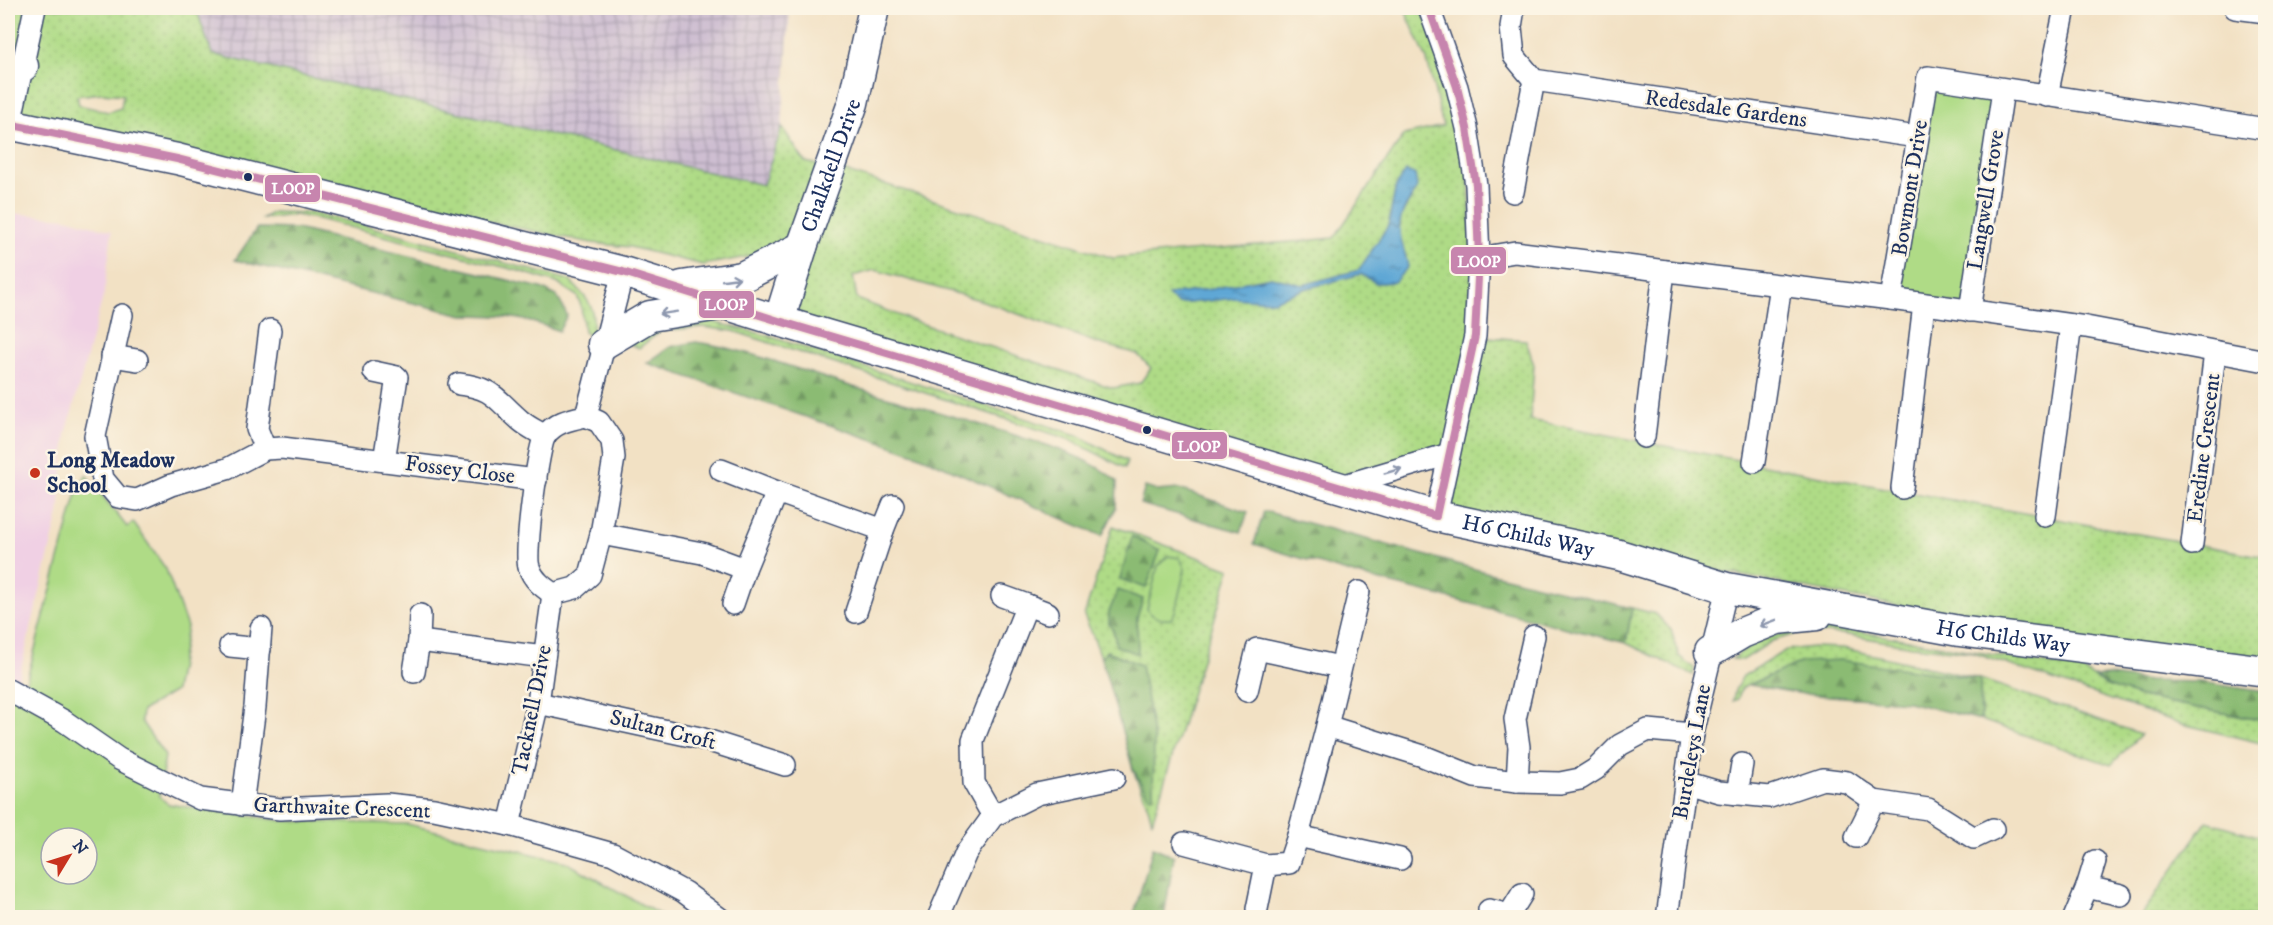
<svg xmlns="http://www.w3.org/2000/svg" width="2273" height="925" viewBox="0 0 2273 925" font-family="'IM FELL DW Pica',serif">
	<defs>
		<pattern id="industrial-grid" width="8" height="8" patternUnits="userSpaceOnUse" patternTransform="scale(1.5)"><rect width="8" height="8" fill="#cebed1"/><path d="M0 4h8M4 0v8" fill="none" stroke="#a69bad"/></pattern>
		<pattern id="grass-dots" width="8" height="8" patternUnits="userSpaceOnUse" patternTransform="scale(1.5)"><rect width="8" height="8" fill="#afdb86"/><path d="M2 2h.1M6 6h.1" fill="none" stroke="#96bc76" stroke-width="1.8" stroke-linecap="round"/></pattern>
		<pattern id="forest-firs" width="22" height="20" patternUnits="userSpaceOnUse" patternTransform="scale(1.5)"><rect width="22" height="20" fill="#8bbb73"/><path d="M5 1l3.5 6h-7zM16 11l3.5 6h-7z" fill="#719862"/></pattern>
		<pattern id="water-ripples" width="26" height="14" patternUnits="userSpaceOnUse" patternTransform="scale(1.5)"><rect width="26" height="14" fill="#5ea7d5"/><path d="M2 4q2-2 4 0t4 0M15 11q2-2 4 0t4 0" fill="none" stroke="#4d88b0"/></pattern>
	</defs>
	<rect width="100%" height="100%" fill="#fcf5e5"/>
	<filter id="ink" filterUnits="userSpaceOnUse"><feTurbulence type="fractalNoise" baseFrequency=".0167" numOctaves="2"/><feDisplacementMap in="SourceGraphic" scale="12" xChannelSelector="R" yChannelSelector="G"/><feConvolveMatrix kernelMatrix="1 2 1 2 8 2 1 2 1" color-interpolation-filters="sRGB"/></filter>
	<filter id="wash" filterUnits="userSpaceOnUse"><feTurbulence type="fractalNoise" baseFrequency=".008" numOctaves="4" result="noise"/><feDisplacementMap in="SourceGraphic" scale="24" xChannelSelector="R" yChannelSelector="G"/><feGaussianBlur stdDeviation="1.35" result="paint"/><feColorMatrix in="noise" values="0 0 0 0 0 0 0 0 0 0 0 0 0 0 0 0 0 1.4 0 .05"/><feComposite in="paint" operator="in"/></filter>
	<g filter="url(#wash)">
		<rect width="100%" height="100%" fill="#f2e1c4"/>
		<path fill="#f0d0e4" d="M8 213 66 218 112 231 104 293 66 434 59 513 18 681 8 677Z"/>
		<path fill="url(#industrial-grid)" d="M196 8H790L782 127 764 185 211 54Z"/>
		<g fill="url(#grass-dots)" stroke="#658572" stroke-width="1.5" fill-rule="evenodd">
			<path d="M8 8H196L212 54 763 185 782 127 805 162 832 167 1113 258 1334 238 1404 135 1443 126 1427 60 1404 8H1429L1467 128 1475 336 1526 340 1534 365 1530 420 1836 479 2265 557V664L2176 660 1436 516 1449 455 1338 487 779 321 801 247 703 265 630 247 592 243 10 124 8 72ZM102 93 123 95 121 108 108 112 79 105 77 96ZM1396 186 1416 192C1407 204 1397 218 1399 233 1400 245 1406 256 1408 267L1394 282 1376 283 1361 274 1304 289 1273 301 1235 298 1178 304 1169 295 1212 289 1271 277 1303 285 1359 270 1388 226ZM875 270 983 301 1097 343 1137 354 1151 368 1140 383 1113 388 911 320 857 299 853 276Z"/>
			<path d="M274 212 311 213 357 223 569 280C592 302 595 307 593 338L584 332 581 306 577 296 557 283 519 271 318 219 295 215 261 219Z"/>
			<path d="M709 321 762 334 1077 435 1127 461 1125 468 1068 439 733 331 702 327 661 331 639 348 627 343 644 332Z"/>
			<path d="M1113 526 1230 569 1152 822C1148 800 1138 786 1132 766 1117 715 1107 663 1084 616Z"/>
			<path d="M1632 608 1656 614 1671 630 1679 656 1694 668 1693 675 1626 643Z"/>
			<path d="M1818 628 1862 632 2082 670 2107 686 2141 697 2265 721V744L2182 724 1971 652 1911 646 1843 634 1821 633 1796 634 1772 641 1743 660 1732 659C1759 636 1783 632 1818 628Z"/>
			<path d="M1813 647 1843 648 1980 679 2141 734 2111 765 1981 720 1980 679 1802 662 1748 685 1741 689 1738 699 1733 701 1735 690 1743 676 1786 650Z"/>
			<path d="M2207 821 2265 838V917H2140Z"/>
		</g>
		<g fill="url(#forest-firs)" stroke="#537568" stroke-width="1.5">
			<path d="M257 228 297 229 541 288 557 296 567 315 559 331C522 317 503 315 463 315L235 260Z"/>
			<path d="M696 342C750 350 801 371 853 387 907 403 961 418 1014 435 1051 447 1087 456 1117 481L1116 508 1102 536 918 455 647 363 670 347Z"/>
			<path d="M1145 487 1157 491 1179 489 1248 512 1241 532 1140 504Z"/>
			<path d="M1264 511 1493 574 1632 608 1626 643 1357 575 1254 544Z"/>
			<path d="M1132 536 1160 551 1146 588 1120 579Z"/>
			<path d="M1118 590 1143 599 1137 618 1138 654 1116 646 1114 632 1109 624V612Z"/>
			<path d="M1107 651 1141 665 1154 740 1153 796 1149 797 1133 769 1101 657Z"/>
			<path d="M1840 660 1980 679 1981 720 1908 702 1804 694 1749 685 1802 662Z"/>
			<path d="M2108 676 2149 681 2201 682 2265 692V721L2141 697 2107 686 2095 677Z"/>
			<path d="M1153 847 1174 856 1164 917H1133Z"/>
		</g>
		<g fill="#afdb86" stroke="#658572" stroke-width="1.5" fill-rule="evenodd">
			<path d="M1932 81 1998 94 1966 306 1896 295Z"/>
			<path d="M86 475 127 527 133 522 166 569 187 627 175 691 142 711 141 721 165 756 159 796 168 804 284 821 407 824 566 862 664 917H8V687L25 686 78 489ZM51 838H87V874H51Z"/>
			<path d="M1168 556 1180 558 1185 569 1175 612 1171 619C1161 620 1152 618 1147 609L1158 566Z"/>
		</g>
		<path fill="url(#water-ripples)" stroke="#3c6b9a" stroke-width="1.5" d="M1406 171 1415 174 1417 187C1414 195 1409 200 1405 208 1393 232 1404 243 1408 267L1394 282 1376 283 1361 274 1304 289 1273 301 1235 298 1178 304 1168 295 1212 289 1271 277 1303 285 1359 270 1388 226 1396 186Z"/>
	</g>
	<g filter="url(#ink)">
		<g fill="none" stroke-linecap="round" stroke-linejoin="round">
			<defs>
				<g id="street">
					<path d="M1429 8 1457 87 1467 128 1476 185 1479 258 1475 336 1436 516"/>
					<path d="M1514 8 1511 27 1514 56 1534 80 1917 137"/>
					<path d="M2235 8 2266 12"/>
					<path d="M2047 96 2065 8"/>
					<path d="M10 124 35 8"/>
					<path d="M1513 192 1534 80"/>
					<path d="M1479 258 1515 252 1891 299 2086 327 2266 361"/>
					<path d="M1891 299 1928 77 2266 129"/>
					<path d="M1970 311 2003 90"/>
					<path d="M122 315 95 436 103 479 118 497 137 500 171 485 227 469 265 449 282 448 536 480"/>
					<path d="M112 356 137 360"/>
					<path d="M374 372 397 377 384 461"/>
					<path d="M459 384C495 388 496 400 521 421 528 427 537 431 545 436"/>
					<path d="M586 416 599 422 612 441 614 458 601 534 590 575 575 588 553 594C543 587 533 580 529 567 524 554 538 447 545 436 554 422 572 419 586 416Z"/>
					<path d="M586 416 623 272"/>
					<path d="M1644 437 1664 271"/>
					<path d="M265 449 257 429 270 330"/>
					<path d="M1754 462 1781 285"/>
					<path d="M1338 487 1449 454"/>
					<path d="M1902 488 1924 304"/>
					<path d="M777 492 883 530 893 505"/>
					<path d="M2045 516 2071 325"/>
					<path d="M601 534 702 553 745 569 777 492 721 470"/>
					<path d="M2192 544 2215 352"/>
					<path d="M1002 596 1027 605"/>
					<path d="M733 604 745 569"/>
					<path d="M856 612 883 530"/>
					<path d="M419 641 544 657"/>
					<path d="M230 646 260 649"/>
					<path d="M414 672 419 641 420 615"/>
					<path d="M8 690 64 721 119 759 200 799 280 809 387 804 434 809 509 825 613 854 684 892 719 918"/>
					<path d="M1247 691 1257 649 1340 667"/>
					<path d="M538 703 700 738 785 765"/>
					<path d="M1327 726 1359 592"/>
					<path d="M1517 782 1519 747 1515 719 1534 636"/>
					<path d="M1685 782 1719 792 1770 797 1823 779 1847 782 1874 801 1928 809 1974 838 1993 829"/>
					<path d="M1737 794 1742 764"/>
					<path d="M242 805 255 707 261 628"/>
					<path d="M993 816 974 783 973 740 1027 605 1048 613"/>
					<path d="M509 825 538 703 553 594"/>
					<path d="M1856 837 1874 801"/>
					<path d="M1184 843 1266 865"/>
					<path d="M1400 859 1298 836 1327 726 1423 756 1475 777 1517 782 1560 783 1580 779 1596 769 1620 745 1648 730 1692 734"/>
					<path d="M2087 887 2121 895"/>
					<path d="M1257 909 1266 865 1289 863 1298 836"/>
					<path d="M1489 910 1509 915 1511 918"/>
					<path d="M1509 915 1522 894"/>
					<path d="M938 918 966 853 993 816 1037 794 1114 778"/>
					<path d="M1667 918 1692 734 1727 588"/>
					<path d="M2074 918 2087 887 2095 861"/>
				</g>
				<g id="secondary">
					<path d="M8 72 23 66"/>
					<path id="s1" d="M8 124 177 159 623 272 779 321 1436 516 1619 555 1727 588 1959 631 2266 671"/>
					<path d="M682 286 742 277 802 247"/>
					<path id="s2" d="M779 321 802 247 853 103 874 8"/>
					<path d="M603 344 650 316 720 305"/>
					<path d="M1710 652 1742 633 1777 619 1817 615"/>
				</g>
			</defs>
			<use href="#street" stroke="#3b4a6d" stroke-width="24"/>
			<use href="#secondary" stroke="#3b4a6d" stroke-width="33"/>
			<use href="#street" stroke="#fff" stroke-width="21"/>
			<use href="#secondary" stroke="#fff" stroke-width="30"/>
			<defs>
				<g id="bus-1">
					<path d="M1429 8 1457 87 1467 128 1476 185 1479 258 1475 336 1436 516"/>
					<path d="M8 124 177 159 623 272 779 321 1436 516"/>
				</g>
			</defs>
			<use href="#bus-1" stroke="#fcf5e5" stroke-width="12"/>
			<use href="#bus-1" stroke="#c785ae" stroke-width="8"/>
		</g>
		<defs><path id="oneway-shaft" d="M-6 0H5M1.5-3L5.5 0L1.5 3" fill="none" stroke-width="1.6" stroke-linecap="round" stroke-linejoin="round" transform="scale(1.5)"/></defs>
		<g stroke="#8d97ae">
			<use href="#oneway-shaft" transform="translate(731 279) rotate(-8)"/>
			<use href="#oneway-shaft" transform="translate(668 313) rotate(171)"/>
			<use href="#oneway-shaft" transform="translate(1393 471) rotate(-16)"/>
			<use href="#oneway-shaft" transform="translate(1768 623) rotate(159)"/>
		</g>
	</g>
	<g fill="#1b2f5e" stroke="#fcf5e5" stroke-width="2">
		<circle cx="248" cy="177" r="5"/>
		<circle cx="1147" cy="430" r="5"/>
	</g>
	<circle fill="#c8321e" stroke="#fcf5e5" stroke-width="2" cx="35" cy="473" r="6"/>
	<g text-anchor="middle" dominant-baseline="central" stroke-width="5" stroke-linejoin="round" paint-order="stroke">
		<g font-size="22" fill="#1b2f5e" stroke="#fcf5e5">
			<text transform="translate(1726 109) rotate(8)">Redesdale Gardens</text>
			<text stroke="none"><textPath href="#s2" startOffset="164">Chalkdell Drive</textPath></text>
			<text transform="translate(1910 188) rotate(-81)">Bowmont Drive</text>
			<text transform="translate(1986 200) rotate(-81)">Langwell Grove</text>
			<text transform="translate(2204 448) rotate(-83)">Eredine Crescent</text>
			<text transform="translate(460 470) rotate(7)">Fossey Close</text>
			<text stroke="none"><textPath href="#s1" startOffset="1576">H6 Childs Way</textPath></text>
			<text stroke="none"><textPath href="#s1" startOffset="2062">H6 Childs Way</textPath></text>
			<text transform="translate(532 710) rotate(-79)">Tacknell Drive</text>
			<text transform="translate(663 730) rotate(14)">Sultan Croft</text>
			<text transform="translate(1692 752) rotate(-80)">Burdeleys Lane</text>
			<text transform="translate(342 808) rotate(2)">Garthwaite Crescent</text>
		</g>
		<g font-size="22" font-weight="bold" fill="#1b2f5e" stroke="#fcf5e5" text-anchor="start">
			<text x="47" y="460">Long Meadow<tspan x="47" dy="25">School</tspan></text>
		</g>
	</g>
	<g stroke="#fcf5e5" stroke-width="2">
		<rect x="264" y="174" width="57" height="29" rx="6" fill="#c785ae"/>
		<rect x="1450" y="246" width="57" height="29" rx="6" fill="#c785ae"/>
		<rect x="698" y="290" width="57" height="29" rx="6" fill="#c785ae"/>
		<rect x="1171" y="431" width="57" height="29" rx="6" fill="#c785ae"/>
	</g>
	<g font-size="16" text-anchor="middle" font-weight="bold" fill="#fff">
		<text x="293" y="194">LOOP</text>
		<text x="1479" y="267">LOOP</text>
		<text x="726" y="310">LOOP</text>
		<text x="1199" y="452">LOOP</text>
	</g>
	<rect width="2273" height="925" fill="none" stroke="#fcf5e5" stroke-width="30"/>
	<g transform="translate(69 856) rotate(52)"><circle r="28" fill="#fcf5e5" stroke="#a2a6af" stroke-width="1.5"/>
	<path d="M0-4.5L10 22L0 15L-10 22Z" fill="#c8321e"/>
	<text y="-9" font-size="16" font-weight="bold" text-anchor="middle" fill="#1b2f5e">N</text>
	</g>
</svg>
